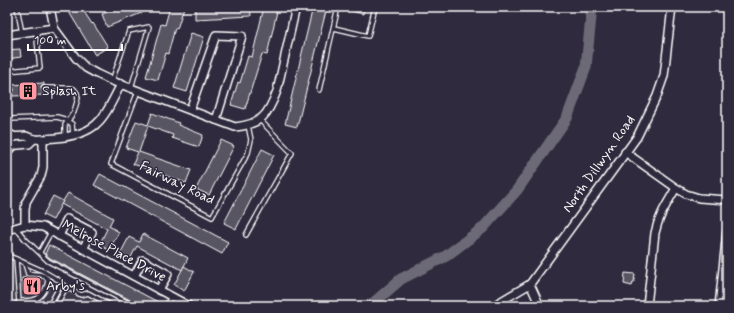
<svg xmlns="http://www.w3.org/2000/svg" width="734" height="313" viewBox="0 0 734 313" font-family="Mynerve,sans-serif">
	<rect width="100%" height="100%" fill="#2f2a3d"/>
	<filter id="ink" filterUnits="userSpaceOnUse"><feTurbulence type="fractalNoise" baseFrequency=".025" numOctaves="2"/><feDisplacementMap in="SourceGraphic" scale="8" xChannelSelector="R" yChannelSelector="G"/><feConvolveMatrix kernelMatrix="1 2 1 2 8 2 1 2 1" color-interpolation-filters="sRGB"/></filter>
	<g filter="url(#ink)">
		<path fill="#3c3749" d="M7 259 105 306H10L7 288Z"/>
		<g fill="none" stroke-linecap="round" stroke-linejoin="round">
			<path stroke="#6d6a77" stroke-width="11" d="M370 306 401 279 446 256 483 228 517 190 567 118 586 67 592 7"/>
		</g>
		<g fill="#595564" stroke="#fff">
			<path d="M66 7H81L92 24 93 23 108 47 95 55Z"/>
			<path d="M120 7H156L107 27 102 14Z"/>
			<path d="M170 7H184L177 29 175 28 168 54 166 53 158 80 146 77 161 24 165 25Z"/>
			<path d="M195 7H250L251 16 195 19Z"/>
			<path d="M264 7H278L267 55 262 54 245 109 231 105 238 82 240 83 248 56 252 57Z"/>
			<path d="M313 7H327L297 127 285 124Z"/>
			<path d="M343 7H364L363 14 343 9Z"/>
			<path d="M191 33 204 37 187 92 174 88Z"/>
			<path d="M20 49 21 57 7 59V50Z"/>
			<path d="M44 83V85L41 86V88L42 91H44L45 95 12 96V93H11L14 91V89L11 85Z"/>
			<path d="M152 113 179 123 178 125 203 135 199 147 172 138 173 135 148 126 139 152 191 170 186 183 133 164 138 152 126 148 136 121 148 125Z"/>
			<path d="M221 140 234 146 209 195 196 189Z"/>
			<path d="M262 149 274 155 236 229 224 223Z"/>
			<path d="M100 174 228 242 222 254 94 185Z"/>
			<path d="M68 193 113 218 109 226 119 232 109 250 99 245 107 229 61 204Z"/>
			<path d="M53 196 63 201 53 220 43 215Z"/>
			<path d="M143 234 188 258 182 270 137 246 129 261 119 256 129 237 139 242Z"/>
			<path d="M49 245 158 302 156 306H137L136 303 50 258 45 254Z"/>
			<path d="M184 266 194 272 184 291 174 285Z"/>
			<path d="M625 273 635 274 634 282H633L632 286 624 284Z"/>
			<path d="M31 277 40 278 41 290 23 291 22 278Z"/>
		</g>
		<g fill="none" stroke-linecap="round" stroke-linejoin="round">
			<defs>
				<g id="lane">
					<path d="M17 7 22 33"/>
					<path d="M334 28 368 36 375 7"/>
					<path d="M7 71 40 68 36 31"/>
					<path d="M112 81 129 31 149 27 131 88"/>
					<path d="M44 88H70L74 89 77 93 78 98 74 112 65 125V137"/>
					<path d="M7 89H11"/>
					<path d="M319 90 338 7"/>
					<path d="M138 91 111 164 212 217 248 153 251 140 248 125"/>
					<path d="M7 116 11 119 57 117 64 119 72 124 73 135"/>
					<path d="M16 228 25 239 48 261 134 306"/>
					<path d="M246 235 292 153 260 120"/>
					<path d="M40 252 51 232"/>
					<path d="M7 255 16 259 19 303 13 306"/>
					<path d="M16 259 43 271 60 281 61 284 49 306"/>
					<path d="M61 284 81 295 88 293 112 306"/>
					<path d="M20 303 32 306"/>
					<path d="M21 303 22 301C27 301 32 301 36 299 43 296 48 286 48 279 42 273 36 274 28 274L25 264"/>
					<path d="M56 306 66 287"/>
					<path d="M166 306 171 296"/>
				</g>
				<g id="street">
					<path d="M50 7 54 28 76 58 86 68 97 74 112 81 235 127C262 124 268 115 277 91L296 7"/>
					<path d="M7 35 54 28"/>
					<path d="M190 110 216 35 242 36 216 120"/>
					<path d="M8 137C14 137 20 136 26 136 29 137 32 139 35 139 42 140 50 138 56 138 99 134 103 119 121 84"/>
					<path d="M8 146 29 144 34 139"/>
					<path d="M625 152 676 188 686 194 699 198 727 200"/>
					<path d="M25 225V210L26 202 41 176 43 167V139"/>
					<path d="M7 230 25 225 43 227 189 306"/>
					<path d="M59 236 67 219 92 232 83 249"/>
					<path d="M134 276 143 260 168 274 159 290"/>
					<path d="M530 284 540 306"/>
					<path d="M493 306 530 284 637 137 657 96 664 76 672 7"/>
					<path d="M647 306 655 233C659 215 667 204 676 188"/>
					<path d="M719 306 727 231"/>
				</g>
				<g id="primary">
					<path d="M7 135 11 137"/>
					<path d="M7 148 11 146"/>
				</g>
			</defs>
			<use href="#lane" stroke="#fff" stroke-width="6"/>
			<use href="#street" stroke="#fff" stroke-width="10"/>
			<use href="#primary" stroke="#fff" stroke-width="14"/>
			<use href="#lane" stroke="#2f2a3d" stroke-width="3.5"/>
			<use href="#street" stroke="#2f2a3d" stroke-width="7"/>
			<use href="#primary" stroke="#2f2a3d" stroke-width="11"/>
		</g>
	</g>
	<defs>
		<symbol id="building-square" viewBox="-11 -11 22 22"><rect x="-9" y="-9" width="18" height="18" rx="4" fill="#ff9aa2" stroke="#2f2a3d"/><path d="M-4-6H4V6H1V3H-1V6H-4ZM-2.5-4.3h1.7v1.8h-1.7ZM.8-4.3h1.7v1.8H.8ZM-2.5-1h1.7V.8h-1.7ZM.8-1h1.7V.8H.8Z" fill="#111"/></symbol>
		<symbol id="restaurant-square" viewBox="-11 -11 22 22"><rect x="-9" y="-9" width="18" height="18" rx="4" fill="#ff9aa2" stroke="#2f2a3d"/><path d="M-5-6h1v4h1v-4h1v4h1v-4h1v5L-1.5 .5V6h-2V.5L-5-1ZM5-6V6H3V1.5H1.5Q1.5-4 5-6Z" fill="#111"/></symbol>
	</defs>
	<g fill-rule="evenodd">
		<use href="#building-square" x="17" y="80" width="22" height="22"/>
		<use href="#restaurant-square" x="21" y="275" width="22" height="22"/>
	</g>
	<g text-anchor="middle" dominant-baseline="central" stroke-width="3" stroke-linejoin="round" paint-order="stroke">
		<g font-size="14" fill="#fff" stroke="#2f2a3d" text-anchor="start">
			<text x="42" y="91">Splash It</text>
			<text x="46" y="286">Arby's</text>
		</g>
		<g font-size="14" fill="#fff" stroke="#2f2a3d">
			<text transform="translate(599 164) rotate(-55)">North Dillwyn Road</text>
			<text transform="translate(177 183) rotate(26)">Fairway Road</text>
			<text transform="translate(114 251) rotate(28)">Melrose Place Drive</text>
		</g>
	</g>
	<rect width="734" height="313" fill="none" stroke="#2f2a3d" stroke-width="24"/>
	<rect x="12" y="12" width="710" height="289" fill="none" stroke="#fff" stroke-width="1.5" filter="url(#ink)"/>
	<path d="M28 44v6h94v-6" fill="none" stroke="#ffffff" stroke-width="2"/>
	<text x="34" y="44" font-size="12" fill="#ffffff" stroke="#2f2a3d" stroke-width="3" paint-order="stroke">100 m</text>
</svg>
